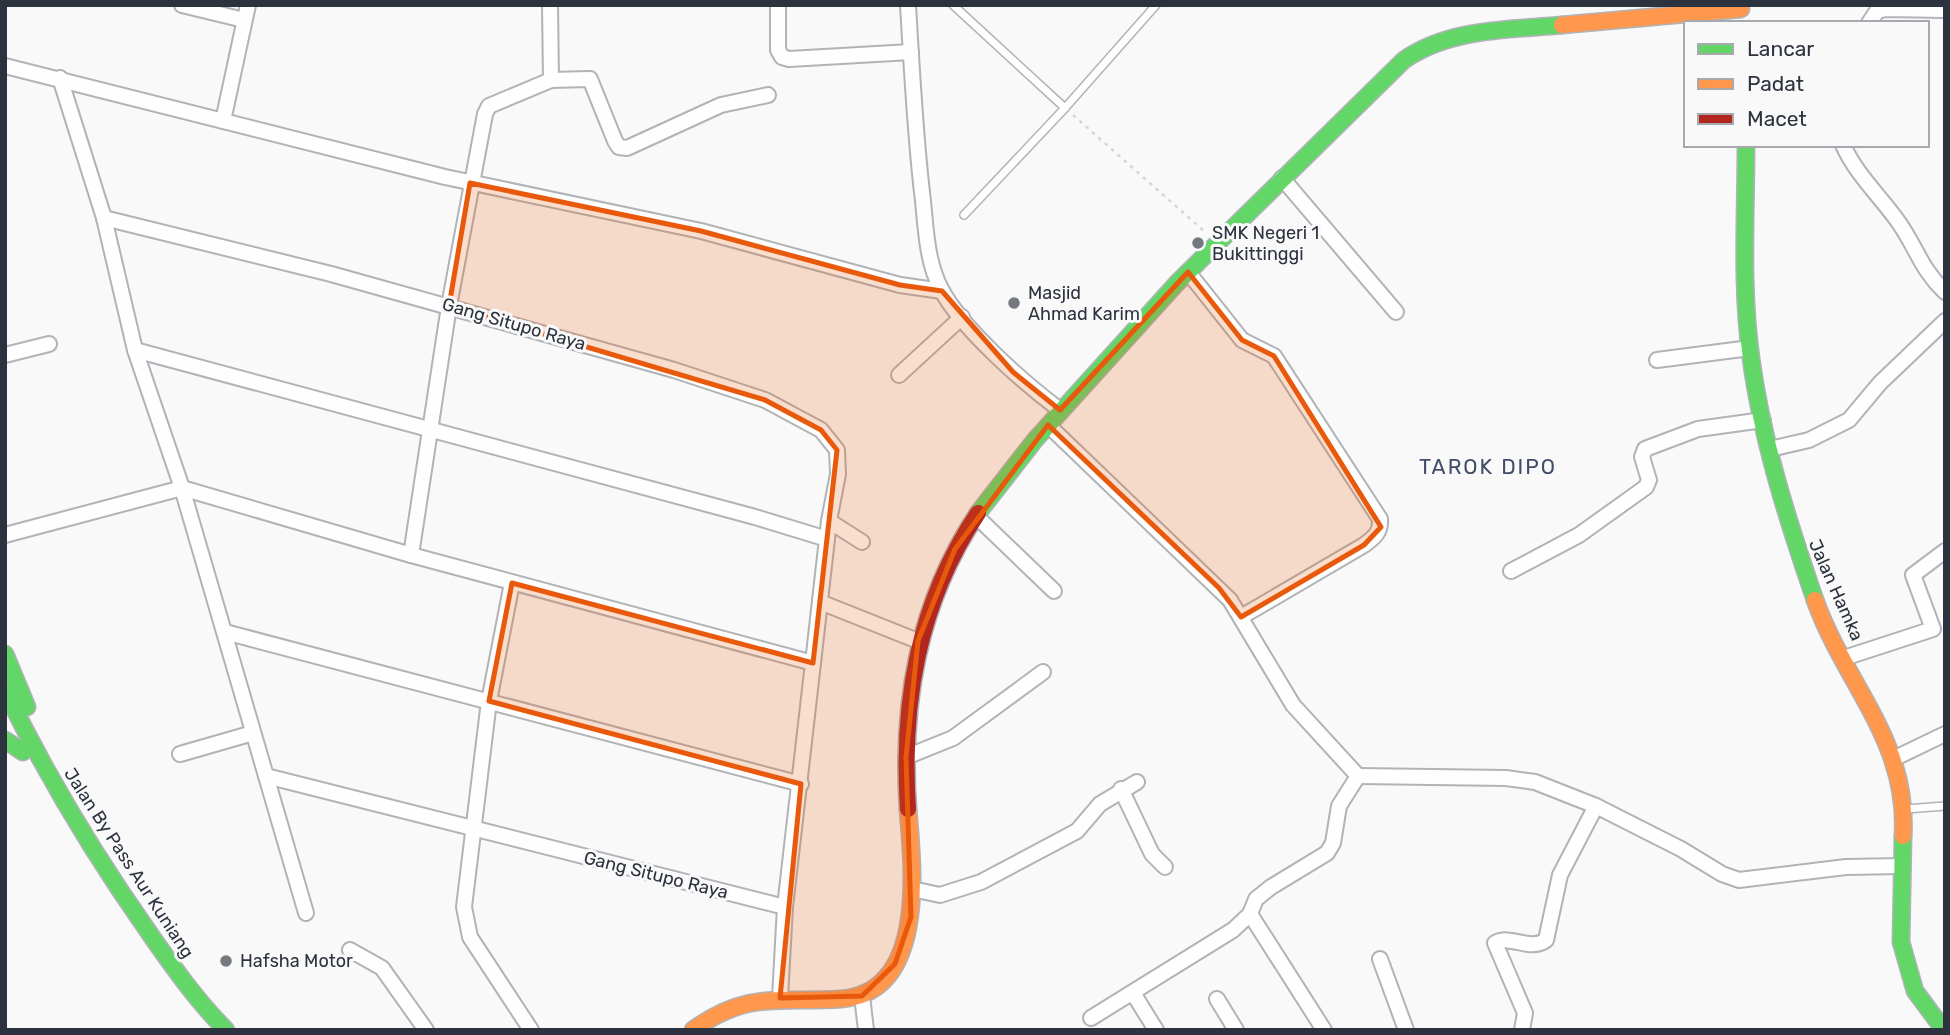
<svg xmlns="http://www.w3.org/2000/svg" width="1950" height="1035" viewBox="0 0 1950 1035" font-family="Rubik,sans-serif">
	<rect width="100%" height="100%" fill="#f9f9f9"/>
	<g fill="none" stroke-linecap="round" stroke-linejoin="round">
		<defs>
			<g id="lane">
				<path d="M953 5 1065 108"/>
				<path d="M964 215 1065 108 1156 5"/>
				<path d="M1906 809 1945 806"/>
			</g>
			<g id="street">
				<path d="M182 5 244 20"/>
				<path d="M778 5V50L782 57 789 59 911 52"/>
				<path d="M908 5C912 71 915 136 923 201 926 231 927 262 941 289 961 328 1025 384 1060 410"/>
				<path d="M1869 23 1877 11 1886 9 1945 10"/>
				<path d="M5 66 445 177 701 231 900 285 942 291"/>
				<path d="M551 80 590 79 615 141 619 147 627 148 721 105 768 95"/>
				<path d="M223 121 248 5"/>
				<path d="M1843 145C1856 174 1879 195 1897 220 1916 246 1920 268 1945 292"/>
				<path d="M1282 178 1396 312"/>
				<path d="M104 218 135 350 182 488 266 776 785 907"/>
				<path d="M1188 272 1242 340 1274 356 1380 519C1381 532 1375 537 1364 545L1241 617"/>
				<path d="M135 350 755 517 827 539"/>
				<path d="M5 355 49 344"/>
				<path d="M1657 360 1750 348"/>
				<path d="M899 375 962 317"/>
				<path d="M1048 425 1230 600 1293 705 1358 776 1339 806 1333 843 1327 853 1271 887 1256 899 1250 914 1233 930 1091 1018"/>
				<path d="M1770 449 1809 440 1849 420 1880 383 1945 321"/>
				<path d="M976 516 1054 591"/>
				<path d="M829 521 862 542"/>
				<path d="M5 535 182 488 411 555 813 663 829 521 838 474 837 450 821 430 765 400 674 370 331 274 104 218 60 78"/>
				<path d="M411 555 449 306 485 114 489 106 551 80 550 5"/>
				<path d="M1511 571 1579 535 1646 487 1649 480 1642 457 1645 449 1698 429 1763 420"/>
				<path d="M512 583 489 701 464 907 470 937 531 1030"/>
				<path d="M820 602 918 641"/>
				<path d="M225 632 801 784"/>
				<path d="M1844 658 1933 629 1913 575 1945 551"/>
				<path d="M180 754 253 733"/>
				<path d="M906 757 953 738 1043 672"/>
				<path d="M1895 758 1945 734"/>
				<path d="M266 776 306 913"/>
				<path d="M1358 776 1506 778 1535 782 1596 806"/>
				<path d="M1121 789 1152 854 1165 867"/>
				<path d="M912 889 940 895 981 882 1077 831 1100 804 1137 782"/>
				<path d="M1250 914 1324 1030"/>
				<path d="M350 950 382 968 426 1030"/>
				<path d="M1380 959 1406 1030"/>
				<path d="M1133 993 1156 1030"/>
				<path d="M862 996 866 1030"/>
				<path d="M780 998 785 907 813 663"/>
				<path d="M1217 999 1236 1030"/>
				<path d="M1522 1030 1525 1013 1495 943C1511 934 1530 952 1546 940L1560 875 1596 806 1681 849 1722 874 1739 880 1846 867 1902 866"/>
			</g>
			<g id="fast">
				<path d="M1746 145C1746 216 1741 288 1751 358 1762 441 1788 521 1815 600"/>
				<path d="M978 513 1035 440 1177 283 1404 60C1450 28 1509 30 1562 25"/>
				<path d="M5 654 27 707"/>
				<path d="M5 690C46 775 95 856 150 934 173 967 197 1001 226 1030"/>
				<path d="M5 740 23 752"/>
				<path d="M1903 836 1901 942 1915 991 1944 1030"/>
			</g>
			<g id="slow">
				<path d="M1562 25 1741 9"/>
				<path d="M1815 600C1845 684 1909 741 1903 836"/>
				<path d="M693 1030C748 990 780 1003 841 999 927 993 913 868 908 809"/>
			</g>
			<path id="jam" d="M908 809C901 703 918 603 978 513"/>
		</defs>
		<use href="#lane" stroke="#b0b3b8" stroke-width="10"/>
		<use href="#street" stroke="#b0b3b8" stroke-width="18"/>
		<use href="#fast" stroke="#b0b3b8" stroke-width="19"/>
		<use href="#slow" stroke="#b0b3b8" stroke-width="19"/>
		<use href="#jam" stroke="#b0b3b8" stroke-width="19"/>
		<path stroke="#d6d6d8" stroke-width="2.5" stroke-dasharray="3.5 5" stroke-linecap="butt" d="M1073 115 1204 231"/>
		<use href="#lane" stroke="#fefefe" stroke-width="7"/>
		<use href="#street" stroke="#fefefe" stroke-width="14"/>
		<use href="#fast" stroke="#63d668" stroke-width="16"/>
		<use href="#slow" stroke="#ff974d" stroke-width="16"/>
		<use href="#jam" stroke="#b3261e" stroke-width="16"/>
	</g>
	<path fill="#e8590c" fill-opacity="0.2" stroke="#e8590c" stroke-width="5" stroke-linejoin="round" d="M470 183 701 231 900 285 942 291 1013 372 1060 410 1188 272 1242 340 1274 356 1381 527 1364 545 1241 617 1219 588 1048 425 955 549 918 641 906 757 911 917 895 964 862 996 780 998 801 784 489 701 512 583 813 663 837 450 821 430 765 400 449 306Z"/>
	<g fill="#74787f" stroke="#f9f9f9" stroke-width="2.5">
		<circle cx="1198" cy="243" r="7"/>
		<circle cx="1014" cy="303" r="7"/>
		<circle cx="226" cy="961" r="7"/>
	</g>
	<g text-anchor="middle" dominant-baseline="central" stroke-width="6" stroke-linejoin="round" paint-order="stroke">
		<g font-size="18" fill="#2c323e" stroke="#f9f9f9" text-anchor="start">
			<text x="1212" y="233">SMK Negeri 1<tspan x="1212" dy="21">Bukittinggi</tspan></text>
			<text x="1028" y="293">Masjid<tspan x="1028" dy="21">Ahmad Karim</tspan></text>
			<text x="240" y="961">Hafsha Motor</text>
		</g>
		<g font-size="18" fill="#2c323e" stroke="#f9f9f9">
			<text transform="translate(514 324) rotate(16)">Gang Situpo Raya</text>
			<text transform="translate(1836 590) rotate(66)">Jalan Hamka</text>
			<text transform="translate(129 863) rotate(57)">Jalan By Pass Aur Kuniang</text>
			<text transform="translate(656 875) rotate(14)">Gang Situpo Raya</text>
		</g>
		<g font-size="21" letter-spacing="2" fill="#414d67" stroke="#f9f9f9">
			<text x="1488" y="466">TAROK DIPO</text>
		</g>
	</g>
	<rect width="1950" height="1035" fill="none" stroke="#2c323e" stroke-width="14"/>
	<rect x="1684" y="21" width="245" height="126" fill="#f9f9f9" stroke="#a7a9ae" stroke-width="2"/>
	<rect x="1698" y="44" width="35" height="10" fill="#63d668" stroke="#a7a9ae" stroke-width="2"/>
	<text x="1747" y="56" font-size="21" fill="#2c323e">Lancar</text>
	<rect x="1698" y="79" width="35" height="10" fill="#ff974d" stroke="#a7a9ae" stroke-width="2"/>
	<text x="1747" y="91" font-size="21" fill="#2c323e">Padat</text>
	<rect x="1698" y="114" width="35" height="10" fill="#b3261e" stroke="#a7a9ae" stroke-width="2"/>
	<text x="1747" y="126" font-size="21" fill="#2c323e">Macet</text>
</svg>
